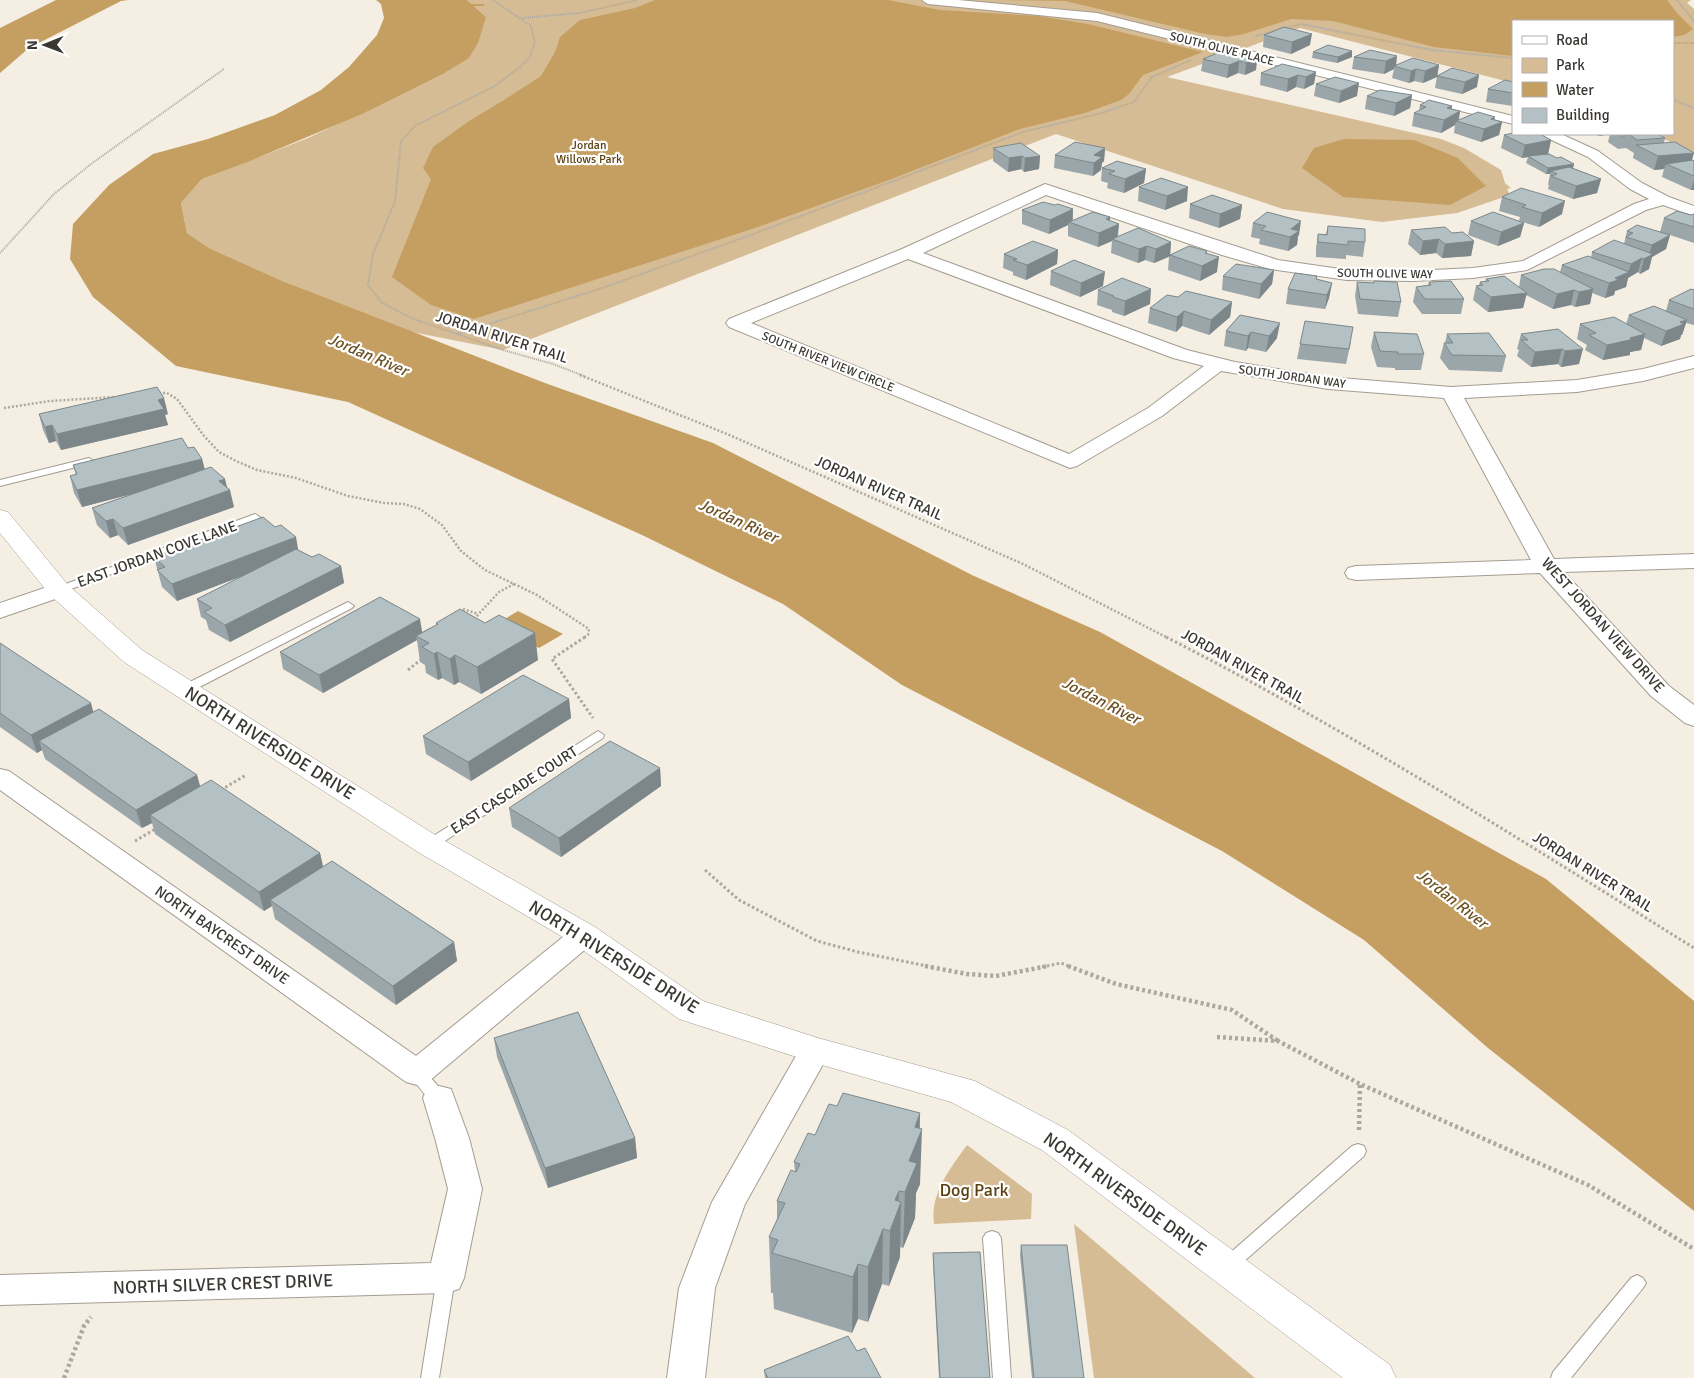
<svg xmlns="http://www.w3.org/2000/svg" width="1694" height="1378" viewBox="0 0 1694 1378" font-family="Signika,sans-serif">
	<rect width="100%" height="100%" fill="#f5eee3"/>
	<g fill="#d6bc94">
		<path d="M467 0H1691L1687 3 1694 9V153L1653 134H1673V21H1513V83L1300 28 1167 77 1441 139 1464 148 1501 170 1505 183 1511 188 1507 189 1510 195 1457 213 1382 222 1283 209 1056 134 503 350 407 331 285 282 209 248 187 233 181 203 202 179 308 138 441 75 486 17Z"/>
		<path d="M967 1145 1032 1194 1031 1219 934 1224C930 1193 950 1169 967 1145Z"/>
		<path d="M1074 1224 1255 1378H1094Z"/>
	</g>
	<g fill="#c59f61">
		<path d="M56 0H128L121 1 29 48 0 73V28Z"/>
		<path d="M376 0H467L486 17 478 43 469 58 441 75 362 114 250 161 202 179 181 203 187 233 209 248 285 282 545 383 713 443 974 576 1100 632 1546 879 1694 1001V1211L1488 1048 1364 940 1222 851 902 685 783 604 642 535 348 402 176 366 93 297 70 259 73 224 109 185 153 154 208 139 275 115 321 90 349 67 377 35 384 18 381 4Z"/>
		<path d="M655 0H888L940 10 1038 16 1088 24 1203 52 1143 75 1129 94 1121 100 1085 113 1020 129 889 180 752 229 474 319 431 305 392 277 431 179 423 168 433 147 469 121 504 100 541 76 555 52 560 37 580 20 635 8Z"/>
		<path d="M995 0H1667L1677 13 1693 29 1684 35 1673 37V21H1513V56L1434 47 1333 21 1291 19 1244 34 1227 37 1205 34 1065 1Z"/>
		<path d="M1344 139 1414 140 1458 158 1486 186 1450 205 1343 197 1302 168 1314 148Z"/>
		<path d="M518 611 563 634 539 648 495 625Z"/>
	</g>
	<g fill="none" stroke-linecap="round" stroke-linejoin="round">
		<path fill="#c59f61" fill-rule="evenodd" d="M458 4H483L485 5 483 6H460Z"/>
		<defs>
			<g id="lane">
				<path d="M89 458 94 461 93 463 0 486V480Z"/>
				<path d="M255 514 260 517 259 519 63 592 59 593 53 590 55 588Z"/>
				<path d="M348 602 354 606 352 608 190 692H182L180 689 182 686Z"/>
				<path d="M598 731 604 735 603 738 434 848H424L422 845 424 842Z"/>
				<path d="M417 1067 423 1069 445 1094 447 1098 445 1102C430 1107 420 1087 411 1077L409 1073 411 1069Z"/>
				<path d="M1358 1144 1364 1146 1366 1151 1364 1156 1234 1270 1228 1272 1222 1270 1219 1265 1222 1260 1352 1146Z"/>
				<path d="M992 1231 998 1233 1001 1238 1011 1378H993L983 1238 986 1233Z"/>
				<path d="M446 1270 452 1273 455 1278 439 1378H421L437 1278 440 1273Z"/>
				<path d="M1637 1275 1643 1278 1646 1283 1643 1288 1571 1378H1551L1553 1372 1631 1278Z"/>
			</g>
			<g id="street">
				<path d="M922 0H958L1097 13 1513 116V124L1097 21 949 6 928 4Z"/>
				<path d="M1543 134H1561L1598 151 1642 183 1669 197 1694 206V216L1663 205 1646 210 1527 270 1473 278 1413 281 1347 280 1270 269 1222 255 1046 195 923 253 1187 350 1235 362 1328 377 1451 387 1577 380 1643 369 1694 356V368L1643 381 1577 392 1464 398 1554 559 1694 554V568L1564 572 1669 686 1694 705V726L1685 723 1651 696 1540 573 1356 580 1348 578 1345 573 1348 568 1356 566 1531 560 1444 398 1328 389 1221 371 1162 416 1077 466 1070 468 729 327 726 323 729 319 902 249 1045 184 1278 260 1347 270 1413 271 1473 268 1523 261 1634 204 1649 199 1630 189 1588 157 1545 137ZM908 259 1173 358 1204 366 1148 408 1069 454 751 323Z"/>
				<path d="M59 583 67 585 71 590 67 595 0 618V603Z"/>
				<path d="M0 769 9 771 416 1056 574 928 584 925 594 928 599 935 594 942 428 1082 417 1085 406 1082 0 790Z"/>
				<path d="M815 1038 826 1042 831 1050 745 1204 715 1288 705 1378H667L679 1288 712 1202 804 1042Z"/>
				<path d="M439 1086 451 1089 469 1138 482 1189 464 1278 459 1289 446 1293 0 1305V1275L431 1263 448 1189 435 1138 423 1098 427 1089Z"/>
			</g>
			<path id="secondary" d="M0 510 8 512 68 585 142 650 440 838 595 927 703 1001 818 1038 975 1081 1068 1130 1390 1365 1396 1378H1343L1042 1150 951 1102 815 1063 679 1019 573 943 418 852 124 662 50 595 0 533Z"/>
		</defs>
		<use href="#lane" stroke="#a39c92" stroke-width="2"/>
		<use href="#street" stroke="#a39c92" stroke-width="2"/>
		<use href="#secondary" stroke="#a39c92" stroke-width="1"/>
		<g stroke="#ada89f" stroke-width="2" stroke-dasharray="1 1" stroke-linecap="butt">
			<path d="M493 0 531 26 535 42 530 57 519 68 493 87 415 126 401 141 395 201 373 254 368 285 381 302 411 318 503 350 553 364 584 376"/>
			<path d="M1677 0 1694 21"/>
			<path d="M522 18 580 13 638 0"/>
			<path d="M1256 36 1301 24 1432 50 1513 58"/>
			<path d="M1673 43H1694"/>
			<path d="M1673 100 1694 108"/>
			<path d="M0 253 54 194 91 164 224 69"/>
			<path d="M458 334 605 287 748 236 1023 132 1102 113 1134 102 1152 77 1191 60"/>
		</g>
		<g stroke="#ada89f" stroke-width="2.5" stroke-dasharray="2 2" stroke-linecap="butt">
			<path d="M580 375 727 434 1023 564 1168 638"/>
			<path d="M159 393H167L177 399 204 436 219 452 236 461 257 470 296 478 348 496 384 503 404 504 420 509 442 525 461 551 485 570 537 595 589 629 588 635 583 638"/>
			<path d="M4 408 50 401 115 397"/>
			<path d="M463 609 478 614"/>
			<path d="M474 619 499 592 514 584"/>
		</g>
		<g stroke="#ada89f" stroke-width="3" stroke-dasharray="2.5 2.5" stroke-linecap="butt">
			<path d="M585 637 552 659 593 718"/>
			<path d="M1166 637C1348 730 1521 840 1694 948"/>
			<path d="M408 670 423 658"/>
			<path d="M221 790 246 775"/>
			<path d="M135 841 157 828"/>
			<path d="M705 870 739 900 817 941 858 952 932 967"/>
			<path d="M1042 967 1061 963 1071 967"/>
		</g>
		<g stroke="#ada89f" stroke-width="4.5" stroke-dasharray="3 3" stroke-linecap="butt">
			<path d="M925 966 967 974 996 976 1048 966"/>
			<path d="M1068 966 1116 984 1232 1010 1278 1041"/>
			<path d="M1217 1037 1278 1041 1360 1084"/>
			<path d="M1359 1130 1360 1084 1588 1185 1694 1249"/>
			<path d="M64 1378 84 1326 91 1317"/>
		</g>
		<use href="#lane" fill="#fff" fill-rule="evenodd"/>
		<use href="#street" fill="#fff" fill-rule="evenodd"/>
		<use href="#secondary" fill="#fff" fill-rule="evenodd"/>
	</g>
	<g fill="#9aa6a9">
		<path d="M1264 35 1310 45 1291 54 1263 47Z"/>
		<path d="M1370 50 1396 66 1439 65 1437 77 1423 83 1414 81 1409 83 1392 78 1394 69 1384 74 1352 69 1354 57Z"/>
		<path d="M1352 51V57L1337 63 1312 58 1313 52Z"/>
		<path d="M1257 58 1256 70 1245 75 1238 73 1227 78 1201 71 1203 59Z"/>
		<path d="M1452 68 1477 87 1462 94 1435 88 1437 76Z"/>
		<path d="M1316 72 1314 84 1304 89 1296 87 1287 92 1260 85 1261 73Z"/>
		<path d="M1513 82V106L1486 102 1488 89Z"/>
		<path d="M1316 84 1357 96 1339 103 1314 96Z"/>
		<path d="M1412 95 1410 108 1394 116 1365 109 1367 96Z"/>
		<path d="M1420 105 1452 106 1451 109 1460 111 1459 120H1494L1502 122 1499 135 1481 142 1454 133 1455 125 1441 133 1412 126 1414 113 1419 111Z"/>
		<path d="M1595 134H1658L1665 138 1664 143 1692 160 1694 161V190H1691L1662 177 1664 169 1654 170 1633 158 1634 153 1626 148 1618 149 1608 142 1610 134 1599 136Z"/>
		<path d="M1504 135 1551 140 1548 154 1557 158 1574 164 1573 168 1601 179 1597 193 1573 199 1548 189 1549 185H1548L1550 174H1546L1526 163 1528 157 1522 158 1501 148Z"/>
		<path d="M993 148 1040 156 1039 169 1024 172 1021 169 1008 172 993 161Z"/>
		<path d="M1105 148 1104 161 1102 163 1101 170 1093 176 1054 168 1055 155Z"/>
		<path d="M1102 168 1146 169 1144 183 1124 193 1107 188 1108 183 1101 181Z"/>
		<path d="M1139 187 1187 201 1165 210 1138 201Z"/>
		<path d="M1502 197 1562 214 1539 227 1519 221 1520 217 1499 211Z"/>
		<path d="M1190 204 1242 205 1240 219 1219 228 1189 218Z"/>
		<path d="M1073 209V221H1110L1119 224 1118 237 1171 242 1170 255 1207 253 1217 272 1200 281 1168 270 1169 257 1154 263 1145 260 1138 263 1111 253 1112 241 1098 247 1068 236V225L1049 234 1022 224V210Z"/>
		<path d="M1694 214V243L1670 235 1666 249 1652 257 1649 269 1640 274 1638 272 1628 278 1626 287 1615 291 1614 295 1605 298 1592 293 1590 304 1575 307 1571 305 1553 309 1526 295 1523 308 1488 312 1473 300 1476 286 1479 285 1480 282H1485L1486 279 1519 287 1521 275 1560 272 1562 265 1591 258 1592 252 1624 244 1627 231 1660 232 1664 218 1691 215Z"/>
		<path d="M1471 221 1524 223 1520 237 1498 246 1468 235Z"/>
		<path d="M1253 223 1299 235 1298 236 1297 245 1288 251 1259 244 1260 239 1251 237Z"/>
		<path d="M1328 226 1365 242 1363 257 1346 255V259L1316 257V248L1318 234H1326Z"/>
		<path d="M1411 230 1452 233 1474 241 1471 256 1442 258 1436 253 1420 255 1408 244Z"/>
		<path d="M1058 250 1057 264 1026 280 1013 275V272L1003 268 1004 254Z"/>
		<path d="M1274 270 1272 284 1259 299 1222 290 1223 276Z"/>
		<path d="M1051 271 1103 286 1080 297 1050 285Z"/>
		<path d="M1317 276 1316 279 1332 283 1329 298 1325 309 1286 304 1288 289Z"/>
		<path d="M1374 281 1401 302 1398 317 1358 314 1355 296 1357 282 1374 283Z"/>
		<path d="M1429 282 1464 299 1461 314H1422L1413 302 1416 287 1428 285Z"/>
		<path d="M1098 290 1150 304 1124 316 1112 312V310L1097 305Z"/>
		<path d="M1694 290V325L1686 323 1682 335H1681L1680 339 1661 346 1644 338 1641 350 1630 352V355L1603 360 1585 350 1587 345 1577 339 1580 324H1626L1629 315 1666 311 1669 300Z"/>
		<path d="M1178 297 1232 302 1230 317 1209 335 1182 326 1176 332 1148 323 1150 308Z"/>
		<path d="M1240 315 1277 338 1266 352 1248 348 1246 351 1224 346 1226 331Z"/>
		<path d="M1558 329 1579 364 1561 367 1558 364 1531 367 1517 356 1519 350 1517 349 1521 334Z"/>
		<path d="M1374 332 1424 354 1421 370H1395V368L1377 367 1371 347Z"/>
		<path d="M1447 334 1506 356 1502 372 1449 370 1440 358 1444 343H1445Z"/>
		<path d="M1351 342 1346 364 1297 359 1300 344Z"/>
		<path d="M39 414H168L165 415 168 425 61 450 56 441 49 443 43 430Z"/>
		<path d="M188 448 202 459 205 470 227 487 234 507 128 545 118 535 110 538 97 525 92 508 142 491 82 507 74 493 70 476 76 475 73 465Z"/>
		<path d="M298 550 312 557 341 566 344 583 230 642 209 630 206 620 201 617 197 599 243 576 177 601 162 587 154 557Z"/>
		<path d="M436 623 538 660 481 694 459 682 454 685 442 678 438 680 426 673 425 665 420 662 417 640 323 693 283 669 280 652 422 632 436 625Z"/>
		<path d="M0 643 93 712 197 775 200 786 320 853 323 866 454 942 457 961 396 1005 275 919 272 906 264 911 155 834 152 823 142 828 45 759 42 750 37 753 0 727Z"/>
		<path d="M569 699 571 718 471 781 426 754 423 736Z"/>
		<path d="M660 768 661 786 561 857 512 827 509 808Z"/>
		<path d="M494 1038 635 1138 637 1158 548 1188 497 1057Z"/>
		<path d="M837 1106 920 1113V1184L916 1193 915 1218 903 1248 900 1247V1257L889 1286 882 1284 868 1322 858 1319 852 1333 774 1309 773 1293H771L769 1237 777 1220V1201L795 1171 794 1162 815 1135Z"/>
		<path d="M1021 1245 1084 1378H1032L1020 1255Z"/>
		<path d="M933 1253 990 1378H939L933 1263Z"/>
		<path d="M857 1351 881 1378H765L764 1370Z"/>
	</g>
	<g fill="#7d8789">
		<path d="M1312 34 1310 45 1291 54 1292 42Z"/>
		<path d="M1352 51V57L1337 63 1338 57Z"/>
		<path d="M1397 56 1396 67 1394 66V69L1384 74 1386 61Z"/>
		<path d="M1257 58 1256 70 1245 75 1246 63Z"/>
		<path d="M1239 61 1238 73 1227 78 1229 65Z"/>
		<path d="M1439 65 1437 77 1423 83 1425 71Z"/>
		<path d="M1416 69 1414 81 1409 83 1411 71Z"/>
		<path d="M1316 72 1314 84 1304 89 1306 77Z"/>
		<path d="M1298 75 1296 87 1287 92 1288 79Z"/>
		<path d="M1479 75 1477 87 1462 94 1465 82Z"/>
		<path d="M1359 83 1357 96 1339 103 1341 91Z"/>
		<path d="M1412 95 1410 108 1394 116 1396 103Z"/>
		<path d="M1452 106 1450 117 1460 111 1458 121H1456L1455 125 1441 133 1447 108Z"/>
		<path d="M1495 117 1493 125 1502 122 1499 135 1481 142 1484 129 1491 119Z"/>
		<path d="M1599 134H1610L1599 136Z"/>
		<path d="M1551 140 1548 154 1528 156V157L1522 158 1525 145Z"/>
		<path d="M1105 148 1104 161 1102 163 1101 170 1093 176 1094 155Z"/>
		<path d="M1694 153 1690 167 1666 164 1664 169 1654 170 1658 156Z"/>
		<path d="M1022 156 1021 169 1008 172 1009 158Z"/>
		<path d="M1040 156 1039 169 1024 172 1025 158Z"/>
		<path d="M1574 164 1572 171H1551L1550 174H1546L1548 168Z"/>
		<path d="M1146 169 1144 183 1124 193 1125 179Z"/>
		<path d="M1601 179 1597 193 1573 199 1576 186Z"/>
		<path d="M1694 180V190H1691Z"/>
		<path d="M1188 187 1187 201 1165 210 1167 196Z"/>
		<path d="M1565 201 1562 214 1539 227 1542 213Z"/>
		<path d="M1242 205 1240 219 1219 228 1220 214Z"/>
		<path d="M1073 209 1072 223 1069 222 1068 225 1049 234 1050 220Z"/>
		<path d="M1110 217V228L1119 224 1117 238 1112 239V241L1098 247 1099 233 1106 219Z"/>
		<path d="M1301 221 1299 235 1298 236 1297 245 1288 251 1290 237 1291 229Z"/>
		<path d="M1524 223 1520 237 1498 246 1501 232Z"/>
		<path d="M1670 235 1666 249 1652 257 1649 269 1640 274 1644 259 1649 256 1652 245Z"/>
		<path d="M1439 239 1436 253 1420 255 1423 241Z"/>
		<path d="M1474 241 1471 256 1442 258 1445 244Z"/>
		<path d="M1171 242 1170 256 1154 263 1156 249Z"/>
		<path d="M1147 246 1145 260 1138 263 1139 249Z"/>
		<path d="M1058 250 1057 264 1026 280 1027 265Z"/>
		<path d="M1207 251 1206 264 1219 257 1217 272 1200 281 1202 266 1205 253Z"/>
		<path d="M1642 258 1638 272 1628 278 1626 287 1615 291 1614 295 1605 298 1609 283 1615 278 1628 273 1631 264Z"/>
		<path d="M1274 270 1272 284 1259 299 1261 284Z"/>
		<path d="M1105 272 1103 286 1080 297 1081 283Z"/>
		<path d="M1332 283 1329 298 1325 309 1327 295Z"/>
		<path d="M1151 289 1150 304 1124 316 1125 301Z"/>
		<path d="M1593 289 1590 304 1575 307 1579 292Z"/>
		<path d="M1574 290 1571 305 1553 309 1557 294Z"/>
		<path d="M1527 293 1523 308 1488 312 1491 297Z"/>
		<path d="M1232 302 1230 317 1209 335 1211 320Z"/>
		<path d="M1184 311 1182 326 1176 332 1177 317Z"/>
		<path d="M1687 320 1682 335H1681L1680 339 1661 346 1666 331 1680 322Z"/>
		<path d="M1280 323 1277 338 1266 352 1269 336Z"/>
		<path d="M1251 332 1248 348 1246 351 1248 336Z"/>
		<path d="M1645 334 1641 350 1630 352V355L1603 360 1607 345 1630 338Z"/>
		<path d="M1562 349 1558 364 1531 367 1535 352Z"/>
		<path d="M1583 349 1579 364 1561 367 1565 351Z"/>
		<path d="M164 398 168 414 165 415 168 425 61 450 57 434Z"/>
		<path d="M52 425 56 441 49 443 45 427Z"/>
		<path d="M202 459 206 475 82 507 77 490Z"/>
		<path d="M225 479 228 491 230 490 234 507 128 545 123 528 219 481Z"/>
		<path d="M113 519 118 535 110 538 106 521Z"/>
		<path d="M296 537 299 554 177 601 172 584Z"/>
		<path d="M341 566 344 583 230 642 225 625Z"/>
		<path d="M420 619 423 637 416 636 417 640 323 693 319 675Z"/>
		<path d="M535 633 538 660 481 694 477 667Z"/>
		<path d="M437 652 442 678 438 680 434 654Z"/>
		<path d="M455 655 459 682 454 685 450 659Z"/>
		<path d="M569 699 571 718 471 781 468 762Z"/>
		<path d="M91 703 96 722 39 741 42 750 37 753 31 735Z"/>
		<path d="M660 768 661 786 561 857 559 838Z"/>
		<path d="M197 775 202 794 150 815 152 823 142 828 136 810Z"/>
		<path d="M320 853 324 872 270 900 272 906 264 911 259 892Z"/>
		<path d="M454 942 457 961 396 1005 393 986Z"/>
		<path d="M920 1113 919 1135 922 1129 920 1184 916 1193 915 1218 903 1248 905 1192 909 1161 915 1127Z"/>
		<path d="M635 1138 637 1158 548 1188 545 1168Z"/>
		<path d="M899 1191 898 1210 901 1202 900 1257 889 1286 890 1231 895 1200Z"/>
		<path d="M883 1229 882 1284 868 1322V1267Z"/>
		<path d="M858 1264V1319L852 1333 853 1277Z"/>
	</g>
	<g fill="#b3c1c4" stroke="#7d8789">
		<path d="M1284 27 1312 34 1292 42 1264 35Z"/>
		<path d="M1328 45 1352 51 1338 57 1313 52Z"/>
		<path d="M1225 50 1257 58 1246 63 1239 61 1229 65 1203 59Z"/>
		<path d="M1370 50 1397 56 1386 61 1354 57Z"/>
		<path d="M1413 58 1439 65 1425 71 1416 69 1411 71 1394 66Z"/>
		<path d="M1282 64 1316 72 1306 77 1298 75 1288 79 1261 73Z"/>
		<path d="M1452 68 1479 75 1465 82 1437 76Z"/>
		<path d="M1335 77 1359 83 1341 91 1316 84Z"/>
		<path d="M1505 80 1513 82V93L1488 89Z"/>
		<path d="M1380 90 1412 95 1396 103 1367 96Z"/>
		<path d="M1429 100 1452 106 1447 108 1460 111 1444 120 1414 113 1426 107 1420 105Z"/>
		<path d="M1478 112 1495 117 1491 119 1502 122 1484 129 1456 121Z"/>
		<path d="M1513 133 1540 134 1551 140 1525 145 1504 135Z"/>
		<path d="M1618 134H1658L1665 138 1637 140 1630 135 1622 136Z"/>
		<path d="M1075 142 1105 148 1094 155 1102 157 1094 163 1055 155Z"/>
		<path d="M1675 142 1694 153 1658 156 1636 145Z"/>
		<path d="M1021 143 1040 156 1025 158 1022 156 1009 158 993 148Z"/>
		<path d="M1549 154 1557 158 1561 157 1574 164 1548 168 1528 156Z"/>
		<path d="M1693 160 1694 161V176L1666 164Z"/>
		<path d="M1117 161 1146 169 1125 179 1109 174 1115 171 1102 168Z"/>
		<path d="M1569 167 1601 179 1576 186 1551 176 1557 174 1551 171Z"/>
		<path d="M1161 178 1188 187 1167 196 1139 187Z"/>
		<path d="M1521 188 1565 201 1542 213 1522 207 1526 205 1502 197Z"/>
		<path d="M1212 195 1242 205 1220 214 1190 204Z"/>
		<path d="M1043 202 1055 205 1058 204 1073 209 1050 220 1022 210Z"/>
		<path d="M1677 211 1691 215 1694 214V227L1664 218Z"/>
		<path d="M1093 212 1110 217 1106 219 1119 224 1099 233 1069 222Z"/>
		<path d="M1267 212 1301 221 1291 229 1299 231 1290 237 1261 230 1266 226 1253 223Z"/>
		<path d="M1493 212 1524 223 1501 232 1471 221Z"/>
		<path d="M1637 225 1670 235 1652 245 1626 237 1633 233 1627 231Z"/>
		<path d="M1328 226 1365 229V242L1348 241V245L1318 242V234L1327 235Z"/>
		<path d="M1445 227 1452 233 1463 232 1474 241 1445 244 1439 239 1423 241 1411 230Z"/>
		<path d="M1138 228 1171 242 1156 249 1147 246 1139 249 1112 239Z"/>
		<path d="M1614 240 1653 254 1644 259 1642 258 1631 264 1592 252Z"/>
		<path d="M1033 241 1058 250 1027 265 1013 260 1017 259 1004 254Z"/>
		<path d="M1189 246 1207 251 1205 253 1219 257 1202 266 1170 255Z"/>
		<path d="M1588 256 1629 272 1615 278 1618 280 1609 283 1562 265Z"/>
		<path d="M1074 260 1105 272 1081 283 1051 271Z"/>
		<path d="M1236 264 1274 270 1261 284 1223 276Z"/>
		<path d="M1544 269H1554L1593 289 1579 292 1574 290 1557 294 1521 275Z"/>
		<path d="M1295 273 1317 276 1316 279 1332 283 1327 295 1288 289Z"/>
		<path d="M1504 276 1527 293 1491 297 1476 286 1483 285 1480 282 1489 281 1486 279Z"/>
		<path d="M1122 278 1151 289 1125 301 1113 297 1114 296 1098 290Z"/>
		<path d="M1374 281 1397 282 1401 302 1360 299 1357 282 1374 283Z"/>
		<path d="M1451 281 1464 299H1425L1416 287 1431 285 1429 282Z"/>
		<path d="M1691 289 1694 290V309L1669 300Z"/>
		<path d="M1186 291 1232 302 1211 320 1184 311 1177 317 1150 308 1167 295 1178 297Z"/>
		<path d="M1654 306 1687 320 1680 322 1684 324 1666 331 1629 315Z"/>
		<path d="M1240 315 1280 323 1269 336 1251 332 1248 336 1226 331Z"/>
		<path d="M1614 317 1645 334 1630 338 1634 339 1607 345 1589 335 1596 333 1580 324Z"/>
		<path d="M1305 321 1353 327 1349 349 1300 344Z"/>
		<path d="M1558 329 1583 349 1565 351 1562 349 1535 352 1521 340H1528L1521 334Z"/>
		<path d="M1374 332 1417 334 1424 354H1398V352L1380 351Z"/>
		<path d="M1489 333 1506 356 1452 355 1444 343H1453L1447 334Z"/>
		<path d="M157 387 164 398 158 400 164 409 57 434 52 425 45 427 39 414Z"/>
		<path d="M182 438 188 448 194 447 202 459 77 490 70 476 77 474 73 465Z"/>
		<path d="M211 467 225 479 219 481 230 490 123 528 113 519 106 521 92 508Z"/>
		<path d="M263 517 275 527 281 525 296 537 172 584 157 570 165 567 154 557Z"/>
		<path d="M296 549 312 557 319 554 341 566 225 625 204 612 212 608 197 599Z"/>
		<path d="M380 597 420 619 319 675 280 652Z"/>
		<path d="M460 609 485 623 499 615 535 633 477 667 455 655 450 659 437 652 434 654 422 647 429 643 416 636 438 624 436 623Z"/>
		<path d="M0 643 91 703 31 735 0 713Z"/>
		<path d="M523 675 569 699 468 762 423 736Z"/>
		<path d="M99 709 197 775 136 810 39 741Z"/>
		<path d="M610 741 660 768 559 838 509 808Z"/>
		<path d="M211 780 320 853 259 892 150 815Z"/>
		<path d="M332 861 454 942 393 986 270 900Z"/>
		<path d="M578 1012 635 1138 545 1168 494 1038Z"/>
		<path d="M843 1093 920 1113 915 1127 922 1129 909 1161 917 1163 905 1192 899 1191 895 1200 901 1202 890 1231 883 1229 868 1267 858 1264 853 1277 772 1253 778 1240 769 1237 785 1203 777 1201 791 1170 796 1172 800 1164 794 1162 808 1133 815 1135 829 1104 837 1106Z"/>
		<path d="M1021 1245H1067L1084 1378H1034Z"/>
		<path d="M980 1252 990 1378H940L933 1253Z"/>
		<path d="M848 1336 857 1351 865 1348 881 1378H768L764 1370Z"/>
	</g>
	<g text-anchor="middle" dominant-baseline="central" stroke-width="4.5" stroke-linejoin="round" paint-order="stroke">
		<g font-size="12" fill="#3b3834" stroke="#fff">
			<text transform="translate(1222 49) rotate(14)">SOUTH OLIVE PLACE</text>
			<text transform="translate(1385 274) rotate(1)">SOUTH OLIVE WAY</text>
			<text transform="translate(828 362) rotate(22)">SOUTH RIVER VIEW CIRCLE</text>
			<text transform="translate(1292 377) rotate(8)">SOUTH JORDAN WAY</text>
		</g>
		<g font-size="12" fill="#5c4110" stroke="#fff">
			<text x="589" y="145">Jordan<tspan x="589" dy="14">Willows Park</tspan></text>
		</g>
		<g font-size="15" fill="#3b3834" stroke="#fff">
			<text transform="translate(502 337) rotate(18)">JORDAN RIVER TRAIL</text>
			<text transform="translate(879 488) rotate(24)">JORDAN RIVER TRAIL</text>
			<text transform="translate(157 554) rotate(-20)">EAST JORDAN COVE LANE</text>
			<text transform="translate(1603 625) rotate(48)">WEST JORDAN VIEW DRIVE</text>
			<text transform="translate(1243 666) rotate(29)">JORDAN RIVER TRAIL</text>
			<text transform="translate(514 790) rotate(-33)">EAST CASCADE COURT</text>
			<text transform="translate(1593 872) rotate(32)">JORDAN RIVER TRAIL</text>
			<text transform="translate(222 935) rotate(35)">NORTH BAYCREST DRIVE</text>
		</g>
		<g font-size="16" font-style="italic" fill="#6d5122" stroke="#fff">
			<text transform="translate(368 355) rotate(23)">Jordan River</text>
			<text transform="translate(738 521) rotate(24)">Jordan River</text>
			<text transform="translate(1101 701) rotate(27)">Jordan River</text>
			<text transform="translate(1452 899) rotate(38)">Jordan River</text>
		</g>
		<g font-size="18" fill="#3b3834" stroke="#fff">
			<text transform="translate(270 743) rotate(32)">NORTH RIVERSIDE DRIVE</text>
			<text transform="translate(614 957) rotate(32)">NORTH RIVERSIDE DRIVE</text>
			<text transform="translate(1125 1194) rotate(36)">NORTH RIVERSIDE DRIVE</text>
			<text transform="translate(223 1284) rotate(-2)">NORTH SILVER CREST DRIVE</text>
		</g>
		<g font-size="18" fill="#5c4110" stroke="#fff">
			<text x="974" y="1190">Dog Park</text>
		</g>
	</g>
	<rect x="1512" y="20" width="162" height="115" fill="#ffffff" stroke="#b1afae"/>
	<rect x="1522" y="36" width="25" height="8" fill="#ffffff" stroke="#b1afae"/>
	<text x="1556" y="45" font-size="15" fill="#3b3834">Road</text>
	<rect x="1522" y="58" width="25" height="15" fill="#d6bc94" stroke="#b1afae"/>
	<text x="1556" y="70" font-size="15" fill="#3b3834">Park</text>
	<rect x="1522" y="82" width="25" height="15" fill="#c59f61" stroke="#b1afae"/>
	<text x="1556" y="95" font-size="15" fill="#3b3834">Water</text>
	<rect x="1522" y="108" width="25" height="15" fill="#b3c1c4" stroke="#b1afae"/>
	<text x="1556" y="120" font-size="15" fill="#3b3834">Building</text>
	<g transform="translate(45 45) rotate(269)" stroke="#ffffff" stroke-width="4" paint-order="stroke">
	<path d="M0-4L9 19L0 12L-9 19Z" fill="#3b3834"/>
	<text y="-8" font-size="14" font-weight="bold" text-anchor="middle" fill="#3b3834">N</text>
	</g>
</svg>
